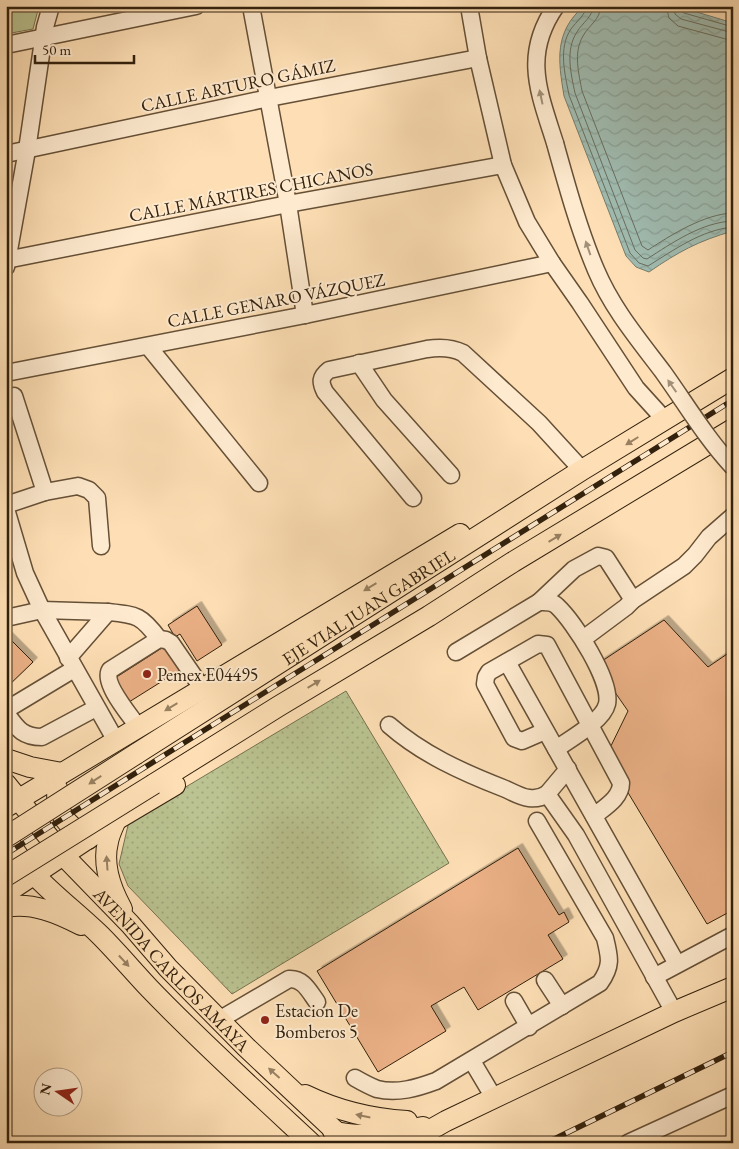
<svg xmlns="http://www.w3.org/2000/svg" width="739" height="1149" viewBox="0 0 739 1149" font-family="'EB Garamond',serif">
	<defs>
		<pattern id="grass-dots" width="8" height="8" patternUnits="userSpaceOnUse" patternTransform="scale(1.25)"><rect width="8" height="8" fill="#bac391"/><path d="M2 2h.1M6 6h.1" fill="none" stroke="#a0a77c" stroke-width="1.8" stroke-linecap="round"/></pattern>
		<pattern id="water-waves" width="16" height="10" patternUnits="userSpaceOnUse" patternTransform="scale(1.25)"><rect width="16" height="10" fill="#a0bcb1"/><path d="M0 5q4-4 8 0t8 0" fill="none" stroke="#8aa197"/></pattern>
		<filter id="shadow"><feDropShadow dx="4.5" dy="-4.5" stdDeviation="0" flood-color="#0004"/></filter>
	</defs>
	<rect width="100%" height="100%" fill="#fedfb5"/>
	<filter id="stains"><feTurbulence type="fractalNoise" baseFrequency=".004" numOctaves="4"/><feColorMatrix values="0 0 0 0 .2 0 0 0 0 .09 0 0 0 0 .02 0 0 0 .5 -.17"/></filter>
	<radialGradient id="worn" r=".72"><stop offset=".6" stop-color="#630" stop-opacity="0"/><stop offset="1" stop-color="#630" stop-opacity=".3"/></radialGradient>
	<path fill="url(#grass-dots)" stroke="#76724f" d="M346 691 449 863 232 994 128 886 119 864 129 821Z"/>
	<path fill="#bac391" stroke="#76724f" d="M6 6H39L33 29 6 34Z"/>
	<path fill="url(#water-waves)" stroke="#747e6f" d="M584 6H677L733 23V231C698 241 678 252 649 272L636 267 626 256 564 96C558 60 554 32 584 6Z"/>
	<g fill="none" stroke-linecap="round" stroke-linejoin="round">
		<g stroke="#696e5f" stroke-width="1">
			<path d="M587 6C586 14 576 22 571 29 558 48 565 74 569 95L630 253 639 263 648 266C674 250 701 230 733 227"/>
			<path d="M593 6C593 17 582 23 577 32 565 50 571 74 575 93L635 250 643 258 647 259C672 243 702 222 733 221"/>
			<path d="M601 6C600 20 589 25 583 36 573 53 579 74 582 91L642 246 648 250C671 235 704 214 733 213"/>
			<path d="M666 6 669 18 678 26 733 41"/>
			<path d="M674 6 675 14 681 19 733 33"/>
			<path d="M680 6 681 11 684 13 733 27"/>
		</g>
	</g>
	<g fill="#ebb086" stroke="#32210d" filter="url(#shadow)">
		<path d="M197 606 222 645 197 661 180 634 175 637 168 625Z"/>
		<path d="M664 620 708 667 733 650V910L707 924 606 756 628 711 596 665Z"/>
		<path d="M7 636 33 662 6 688V637Z"/>
		<path d="M165 646 180 670 129 702 115 678Z"/>
		<path d="M518 848 559 915 564 912 569 922 548 935 563 959 478 1010 464 987 431 1006 446 1031 378 1072 317 971Z"/>
	</g>
	<g fill="none" stroke-linecap="round" stroke-linejoin="round">
		<defs>
			<g id="minor">
				<path d="M251 6 288 204 305 315"/>
				<path d="M469 6 478 58 503 165 527 222 552 263 580 303 636 388 665 420"/>
				<path d="M6 45 196 6"/>
				<path d="M555 143C539 92 522 55 556 6"/>
				<path d="M6 154 269 98 478 58"/>
				<path d="M6 260 288 204 503 165"/>
				<path d="M6 267 27 150 45 27 51 6"/>
				<path d="M148 346 259 483"/>
				<path d="M359 363 384 400 451 475"/>
				<path d="M6 373 305 315 552 263"/>
				<path d="M45 492 78 486 89 490 97 498 101 546"/>
				<path d="M413 498 325 392C320 382 320 377 329 370L427 349C440 347 451 347 463 353L539 423 582 470"/>
				<path d="M6 505 45 492 14 396"/>
				<path d="M6 509 25 573 42 610 116 741"/>
				<path d="M539 602 574 569 598 556 606 558 633 600"/>
				<path d="M108 612C137 615 141 615 159 639"/>
				<path d="M6 618 42 610 108 612 68 658"/>
				<path d="M583 639 626 607 633 600 684 566 695 555 709 537 733 516"/>
				<path d="M456 652 539 602C546 602 552 601 557 606 574 622 612 681 607 704 603 721 570 739 556 749"/>
				<path d="M507 662 677 964"/>
				<path d="M6 710 74 669"/>
				<path d="M6 713C17 728 22 737 42 737L96 708"/>
				<path d="M389 725C422 754 462 772 503 788 511 791 520 797 529 798 536 799 541 798 547 794L576 835 674 1012"/>
				<path d="M138 727C130 715 102 683 110 670L159 639 166 640 171 643 202 688"/>
				<path d="M545 731 522 741 514 738 485 684 486 677 489 672 538 644 547 645 621 783C621 798 605 807 594 816"/>
				<path d="M547 794 568 769"/>
				<path d="M654 977 733 935"/>
				<path d="M545 980 562 1006"/>
				<path d="M514 1001 529 1027"/>
				<path d="M219 1020 289 979C303 978 309 991 317 1002"/>
				<path d="M472 1061 494 1098"/>
				<path d="M355 1078C362 1082 369 1086 377 1089 397 1094 417 1088 436 1081L600 983C612 966 610 958 605 938L537 821"/>
				<path d="M628 1143 733 1095"/>
			</g>
			<g id="major">
				<path id="s1" d="M136 754 582 470 733 378"/>
				<path d="M6 759 30 767 62 773"/>
				<path id="s2" d="M6 784 64 856 130 924 168 968 246 1047 348 1143"/>
				<path d="M154 784 279 706 429 616 513 562 733 429"/>
				<path d="M57 788C56 816 67 824 88 839"/>
				<path d="M6 807 460 534"/>
				<path d="M116 820C113 827 109 835 108 842 102 865 111 889 122 909"/>
				<path d="M6 837C28 877 68 904 100 935 117 952 133 971 149 988 201 1042 256 1092 311 1143"/>
				<path d="M6 893 116 820 175 785"/>
				<path d="M6 907C32 902 58 913 81 925"/>
				<path d="M305 1095C338 1111 371 1119 407 1121"/>
				<path d="M333 1131C360 1139 396 1133 423 1127"/>
				<path d="M407 1143 446 1121 674 1012 733 987"/>
			</g>
		</defs>
		<use href="#minor" stroke="#655037" stroke-width="19"/>
		<use href="#major" stroke="#32210d" stroke-width="22"/>
		<use href="#minor" stroke="#feeacf" stroke-width="16"/>
		<use href="#major" stroke="#fedfb5" stroke-width="20"/>
		<defs>
			<g id="rail">
				<path d="M6 854 733 400"/>
				<path d="M546 1143 733 1052"/>
			</g>
		</defs>
		<use href="#rail" stroke="#32210d" stroke-width="5.5"/>
		<use href="#rail" stroke="#feeacf" stroke-width="4" stroke-dasharray="11" stroke-linecap="butt"/>
		<defs>
			<path id="minor-bridge" d="M555 143C567 186 579 230 596 270 612 308 638 339 663 372 686 404 706 438 733 467"/>
			<g id="major-bridge">
				<path d="M6 837 136 754"/>
				<path d="M6 876 154 784"/>
			</g>
		</defs>
		<use href="#minor-bridge" stroke="#655037" stroke-width="19" stroke-linecap="butt"/>
		<use href="#major-bridge" stroke="#32210d" stroke-width="22" stroke-linecap="butt"/>
		<use href="#minor-bridge" stroke="#feeacf" stroke-width="16"/>
		<use href="#major-bridge" stroke="#fedfb5" stroke-width="20"/>
	</g>
	<defs><path id="oneway-solid" d="M-6-.8H1V-3.2L6.5 0L1 3.2V.8H-6Z" transform="scale(1.25)"/></defs>
	<g fill="#a29078">
		<use href="#oneway-solid" transform="translate(541 97) rotate(-102)"/>
		<use href="#oneway-solid" transform="translate(588 248) rotate(-109)"/>
		<use href="#oneway-solid" transform="translate(672 386) rotate(-125)"/>
	</g>
	<g fill="#988061">
		<use href="#oneway-solid" transform="translate(632 441) rotate(148)"/>
		<use href="#oneway-solid" transform="translate(555 538) rotate(-31)"/>
		<use href="#oneway-solid" transform="translate(370 587) rotate(149)"/>
		<use href="#oneway-solid" transform="translate(314 684) rotate(-31)"/>
		<use href="#oneway-solid" transform="translate(171 707) rotate(149)"/>
		<use href="#oneway-solid" transform="translate(95 780) rotate(147)"/>
		<use href="#oneway-solid" transform="translate(107 863) rotate(-94)"/>
		<use href="#oneway-solid" transform="translate(124 961) rotate(47)"/>
		<use href="#oneway-solid" transform="translate(274 1073) rotate(-138)"/>
		<use href="#oneway-solid" transform="translate(363 1116) rotate(-168)"/>
	</g>
	<g fill="#8f2418" stroke="#feeacf" stroke-width="2">
		<circle cx="147" cy="674" r="5"/>
		<circle cx="265" cy="1020" r="5"/>
	</g>
	<g text-anchor="middle" dominant-baseline="central" stroke-width="4" stroke-linejoin="round" paint-order="stroke">
		<g font-size="18" fill="#32210d" stroke="#feeacf">
			<text transform="translate(238 85) rotate(-12)">CALLE ARTURO GÁMIZ</text>
			<text transform="translate(251 192) rotate(-11)">CALLE MÁRTIRES CHICANOS</text>
			<text transform="translate(276 300) rotate(-11)">CALLE GENARO VÁZQUEZ</text>
			<text stroke="none"><textPath href="#s1" startOffset="275">EJE VIAL JUAN GABRIEL</textPath></text>
			<text stroke="none"><textPath href="#s2" startOffset="249">AVENIDA CARLOS AMAYA</textPath></text>
		</g>
		<g font-size="18" fill="#32210d" stroke="#feeacf" text-anchor="start">
			<text x="157" y="674">Pemex E04495</text>
			<text x="275" y="1010">Estacion De<tspan x="275" dy="21">Bomberos 5</tspan></text>
		</g>
	</g>
	<rect width="739" height="1149" fill="none" stroke="#fedfb5" stroke-width="25"/>
	<rect x="8" y="8" width="724" height="1134" fill="none" stroke="#32210d" stroke-width="2.5"/>
	<rect x="12" y="12" width="714" height="1124" fill="none" stroke="#32210d"/>
	<g transform="translate(58 1092) rotate(283)"><circle r="24" fill="#feeacf" stroke="#ac9a81"/>
	<path d="M0-4L9 19L0 12L-9 19Z" fill="#8f2418"/>
	<text y="-8" font-size="14" font-weight="bold" text-anchor="middle" fill="#32210d">N</text>
	</g>
	<path d="M35 55v8h99v-8" fill="none" stroke="#32210d" stroke-width="2.5"/>
	<text x="42" y="55" font-size="15" fill="#32210d" stroke="#feeacf" stroke-width="4" paint-order="stroke">50 m</text>
	<rect width="100%" height="100%" filter="url(#stains)"/>
	<rect width="100%" height="100%" fill="url(#worn)"/>
</svg>
